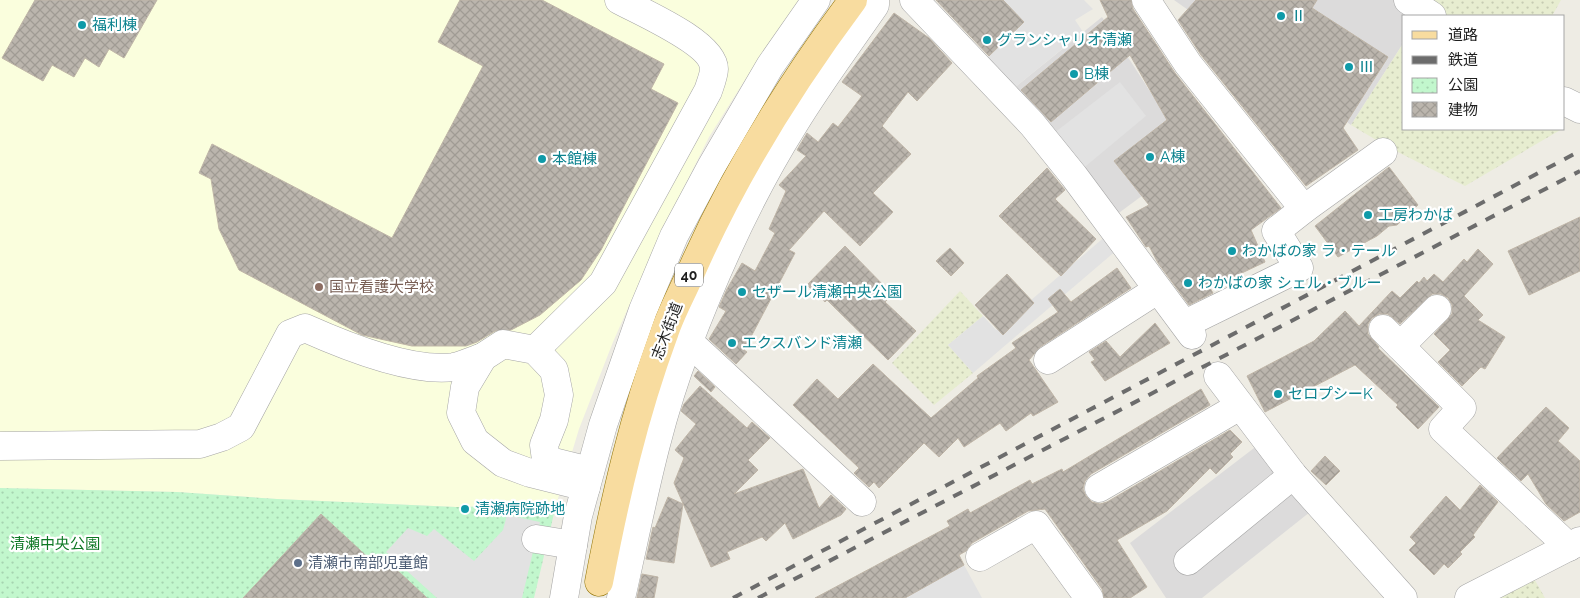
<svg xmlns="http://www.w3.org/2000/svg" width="1580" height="598" viewBox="0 0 1580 598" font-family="Raleway,'Noto Sans JP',sans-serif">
	<defs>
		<pattern id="farmland-dots" width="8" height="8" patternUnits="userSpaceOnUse" patternTransform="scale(1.25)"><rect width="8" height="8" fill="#e7edd0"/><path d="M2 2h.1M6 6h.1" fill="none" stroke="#c6cbb2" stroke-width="1.8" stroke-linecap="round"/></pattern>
		<pattern id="park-dots" width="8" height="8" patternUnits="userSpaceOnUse" patternTransform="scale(1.25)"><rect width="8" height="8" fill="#c2f7cd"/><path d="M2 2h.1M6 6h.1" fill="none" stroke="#a6d3b0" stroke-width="1.8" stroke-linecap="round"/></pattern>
		<pattern id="building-cross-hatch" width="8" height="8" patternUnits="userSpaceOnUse" patternTransform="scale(1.25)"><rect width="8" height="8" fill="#bbb5ad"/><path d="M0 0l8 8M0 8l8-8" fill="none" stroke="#a09b94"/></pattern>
	</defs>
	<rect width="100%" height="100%" fill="#eeece4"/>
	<g fill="#dcdbdb">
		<path d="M1174 0H1408L1420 16H1404V42L1351 125Z"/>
		<path d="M1102 17 1193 158 1108 221 1013 89Z"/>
		<path d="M1258 445 1310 512 1202 598H1166L1130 543Z"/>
	</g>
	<path fill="#fafedd" d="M0 0H802L765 48 709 137 662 231 613 342 579 429 556 505 456 507 277 499 177 492 0 488Z"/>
	<g fill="url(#farmland-dots)">
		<path d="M1408 0H1561L1552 16H1420Z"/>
		<path d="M1404 42V129H1562L1465 186 1388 147 1351 125Z"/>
		<path d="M960 291 983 316 948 345 973 373 934 405 892 363Z"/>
		<path d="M1528 568 1545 598H1469Z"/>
	</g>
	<path fill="url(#park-dots)" d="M0 488 177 492 277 499 456 507 556 505 534 598H0Z"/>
	<g fill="#e2e2e2">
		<path d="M1003 0H1084L1093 9 1075 20 1083 32 1013 89 987 58 1024 22Z"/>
		<path d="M1120 82 1146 116 1074 176 1045 140Z"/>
		<path d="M1107 235 1118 249 973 373 948 345 983 316 996 330Z"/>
		<path d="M507 515 540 522 522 598H437L386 552 408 528 427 536 434 529 474 561 503 530Z"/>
		<path d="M964 565 982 598H905Z"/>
	</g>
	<g fill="url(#building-cross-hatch)" stroke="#bfb5a7">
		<path d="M35 0H157L124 58 109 49 99 67 85 58 74 77 52 65 43 81 2 58Z"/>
		<path d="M460 0H542L664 64 651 89 678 103 601 250 581 280 540 315 511 330 495 331 477 342 466 346H412L362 335 239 270 219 229 211 179 199 173 212 144 392 238 483 66 438 42Z"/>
		<path d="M936 0H1003L1024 22 989 56Z"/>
		<path d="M1100 0H1131L1133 9 1175 73 1281 208 1251 230 1265 262 1210 288 1213 293 1189 305 1158 263 1149 246 1146 247 1126 217 1149 205 1114 161 1167 120 1130 55 1051 122 1021 90 1108 17Z"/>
		<path d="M1196 0H1317L1312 8 1388 57 1343 128 1358 150 1306 186 1201 55 1178 20Z"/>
		<path d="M894 13 929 38 952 63 917 101 908 92 882 126 911 154 873 193 893 212 860 246 824 211 789 250 795 253 744 350 747 352 736 364 709 339 726 311 719 307 727 289 742 263 755 271 775 233 769 229 786 191 779 185 806 156 797 150 807 133 818 142 833 123 838 127 862 96 842 82Z"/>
		<path d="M1389 167 1418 205 1397 225 1389 226 1377 236 1338 257 1315 226Z"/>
		<path d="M1047 168 1065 190 1055 199 1096 239 1061 276 999 216Z"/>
		<path d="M1580 217V271L1529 295 1508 251Z"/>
		<path d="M845 246 892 294 885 302 916 331 888 360 827 300 825 302 807 285Z"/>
		<path d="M950 248 964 263 951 276 936 261Z"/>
		<path d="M1478 249 1493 264 1464 296 1483 315 1478 320 1505 337 1485 369 1481 367 1462 386 1438 362 1450 350 1434 334 1452 314V305L1448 298 1441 294H1432L1400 324 1388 314H1379L1372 318 1368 324V334L1379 347 1378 348 1439 407 1418 429 1396 407 1398 405 1355 365 1265 412 1247 376 1314 341 1345 311 1359 326 1392 291 1400 298 1417 281 1419 283 1424 277 1427 281 1434 274 1443 282 1464 259 1467 262Z"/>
		<path d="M1117 268 1131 288 1040 347 1029 360 1058 402 1033 416 1031 413 1006 431 1000 423 964 447 958 438 939 457 924 443 879 488 874 482 869 487 854 473 859 468 793 405 817 379 838 399 873 364 931 418 978 378 977 376 1016 348 1012 343 1058 312 1048 299 1060 289 1071 302Z"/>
		<path d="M1007 274 1034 303 1003 335 975 305Z"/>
		<path d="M1155 323 1170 343 1105 381 1091 362 1095 360 1089 352 1106 341 1120 357Z"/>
		<path d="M698 371 715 387 711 392 694 376Z"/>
		<path d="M700 386 747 428 752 422 770 438 748 460 758 470 734 494 803 469 819 508 831 495 846 509 841 515 793 539 785 523 766 541 762 537 727 552 730 559 711 567 674 483 684 458 675 450 696 424 681 411 684 404Z"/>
		<path d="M1201 389 1210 405 1091 474 1085 481 1083 489 1086 496 1092 502 1100 504 1107 502 1230 430 1242 442 1230 454 1233 457 1216 474 1210 468 1167 511 1117 540 1147 587 1130 598H1104L1102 589 1045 509 1028 511 972 543 966 551 959 555 964 565 905 598H815L950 526 947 521 968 509 970 513 1030 480 1032 484 1062 469 1063 472Z"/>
		<path d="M1546 407 1569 428 1558 441 1580 461V512L1564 521 1546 504 1528 474 1521 481 1497 458Z"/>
		<path d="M1325 456 1340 471 1326 485 1311 471Z"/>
		<path d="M1480 485 1498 502 1473 535 1475 537 1460 552 1462 554 1448 568 1444 564 1434 575 1409 550 1416 543 1410 537 1446 496 1460 510Z"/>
		<path d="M668 497 683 504 674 563 646 559 653 527 655 528Z"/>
		<path d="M321 514 375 564 382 556 427 598H243Z"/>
		<path d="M642 574 658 577 654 598H637Z"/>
	</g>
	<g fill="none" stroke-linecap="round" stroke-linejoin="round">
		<defs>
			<g id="minor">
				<path d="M914 0 1032 124 1074 176 1192 335"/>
				<path d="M1146 0 1188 64 1304 209 1383 152"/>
				<path d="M1408 0 1432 16"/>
				<path d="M1564 101 1580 109"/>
				<path d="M1185 324 1299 268 1276 231 1304 209"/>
				<path d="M1383 329 1462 408 1443 429 1569 547"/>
				<path d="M689 342 862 502"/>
				<path d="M1400 346 1437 309"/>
				<path d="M535 350 603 283 708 91C710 85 714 75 714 69 714 43 641 12 619 0"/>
				<path d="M1048 360 1157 290"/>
				<path d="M1218 376 1293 475 1403 598"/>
				<path d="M0 446 200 444 222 437 241 427 290 334 305 328C343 345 411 373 454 367 463 365 474 360 483 357"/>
				<path d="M586 487 530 473 503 463 475 441 461 413 465 387 483 357 503 344 535 350 554 370 559 395 554 420 544 445 546 460 590 471"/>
				<path d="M1099 488 1240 406"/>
				<path d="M536 539 573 545"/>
				<path d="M980 557 1036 525 1089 598"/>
				<path d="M1188 561 1293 475"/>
				<path d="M564 598 578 516 603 425 643 310 674 236 711 167 770 66 816 0"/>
				<path d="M621 598C640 515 655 429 686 349 715 272 750 194 794 124 819 83 848 44 875 5V0"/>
				<path d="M1469 598 1580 541"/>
			</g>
			<path id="major" d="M599 582C615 498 634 415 664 334 670 315 680 297 688 279 731 179 788 87 853 0"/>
		</defs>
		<use href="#minor" stroke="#a5a5a5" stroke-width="29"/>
		<use href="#major" stroke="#927405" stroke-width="29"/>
		<use href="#minor" stroke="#fff" stroke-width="28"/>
		<use href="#major" stroke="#f8dc9f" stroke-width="28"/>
		<g stroke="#6c6c6c" stroke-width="4" stroke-dasharray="10 10" stroke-linecap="butt">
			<path d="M733 598 1580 151"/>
			<path d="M758 598 1580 171"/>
		</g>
	</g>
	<g fill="#0f9aa8" stroke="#fff" stroke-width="2">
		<circle cx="1281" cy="16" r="5"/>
		<circle cx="82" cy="25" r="5"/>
		<circle cx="987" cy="40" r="5"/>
		<circle cx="1349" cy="67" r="5"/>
		<circle cx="1074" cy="74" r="5"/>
		<circle cx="1150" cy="157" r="5"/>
		<circle cx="542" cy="159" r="5"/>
		<circle cx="1368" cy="215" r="5"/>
		<circle cx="1232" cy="251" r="5"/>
		<circle cx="1188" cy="283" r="5"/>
		<circle cx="742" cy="292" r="5"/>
		<circle cx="732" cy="343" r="5"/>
		<circle cx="1278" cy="394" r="5"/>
		<circle cx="465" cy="509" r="5"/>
	</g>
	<circle fill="#8d6e63" stroke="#fff" stroke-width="2" cx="319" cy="287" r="5"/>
	<circle fill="#5c6f8a" stroke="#fff" stroke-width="2" cx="298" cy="563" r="5"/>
	<g text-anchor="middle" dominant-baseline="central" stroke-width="4.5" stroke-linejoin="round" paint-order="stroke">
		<rect fill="#fff" stroke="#626262" stroke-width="1" x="675" y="263.5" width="28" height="23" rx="4"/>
		<g font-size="14" font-weight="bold" fill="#1e1e1e">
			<text x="689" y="275">40</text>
		</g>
		<g font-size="15" fill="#0d838f" stroke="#fff" text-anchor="start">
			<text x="1291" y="16">Ⅱ</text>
			<text x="92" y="25">福利棟</text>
			<text x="997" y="40">グランシャリオ清瀬</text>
			<text x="1359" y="67">Ⅲ</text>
			<text x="1084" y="74">B棟</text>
			<text x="1160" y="157">A棟</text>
			<text x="552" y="159">本館棟</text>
			<text x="1378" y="215">工房わかば</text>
			<text x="1242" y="251">わかばの家 ラ・テール</text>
			<text x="1198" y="283">わかばの家 シェル・ブルー</text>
			<text x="752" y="292">セザール清瀬中央公園</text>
			<text x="742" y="343">エクスバンド清瀬</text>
			<text x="1288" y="394">セロプシーK</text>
			<text x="475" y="509">清瀬病院跡地</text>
		</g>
		<g font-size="15" fill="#785e54" stroke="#fff" text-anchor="start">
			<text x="329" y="287">国立看護大学校</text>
		</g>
		<g font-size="15" fill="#1e1e1e" stroke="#fff">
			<text transform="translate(667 331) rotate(-69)">志木街道</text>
		</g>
		<g font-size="15" fill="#0f7825" stroke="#fff">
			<text x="55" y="544">清瀬中央公園</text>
		</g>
		<g font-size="15" fill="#4e5e75" stroke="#fff" text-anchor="start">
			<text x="308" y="563">清瀬市南部児童館</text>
		</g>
	</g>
	<rect x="1402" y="15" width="162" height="115" fill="#ffffff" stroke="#a5a5a5"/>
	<rect x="1412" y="31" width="25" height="8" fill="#f8dc9f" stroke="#a5a5a5"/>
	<text x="1448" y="40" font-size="15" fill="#1e1e1e">道路</text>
	<rect x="1412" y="56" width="25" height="8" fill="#6c6c6c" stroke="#a5a5a5"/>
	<text x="1448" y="65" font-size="15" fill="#1e1e1e">鉄道</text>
	<rect x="1412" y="78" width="25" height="15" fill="url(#park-dots)" stroke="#a5a5a5"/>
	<text x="1448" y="90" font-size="15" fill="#1e1e1e">公園</text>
	<rect x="1412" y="102" width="25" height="15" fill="url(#building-cross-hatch)" stroke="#a5a5a5"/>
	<text x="1448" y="115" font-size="15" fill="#1e1e1e">建物</text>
</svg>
